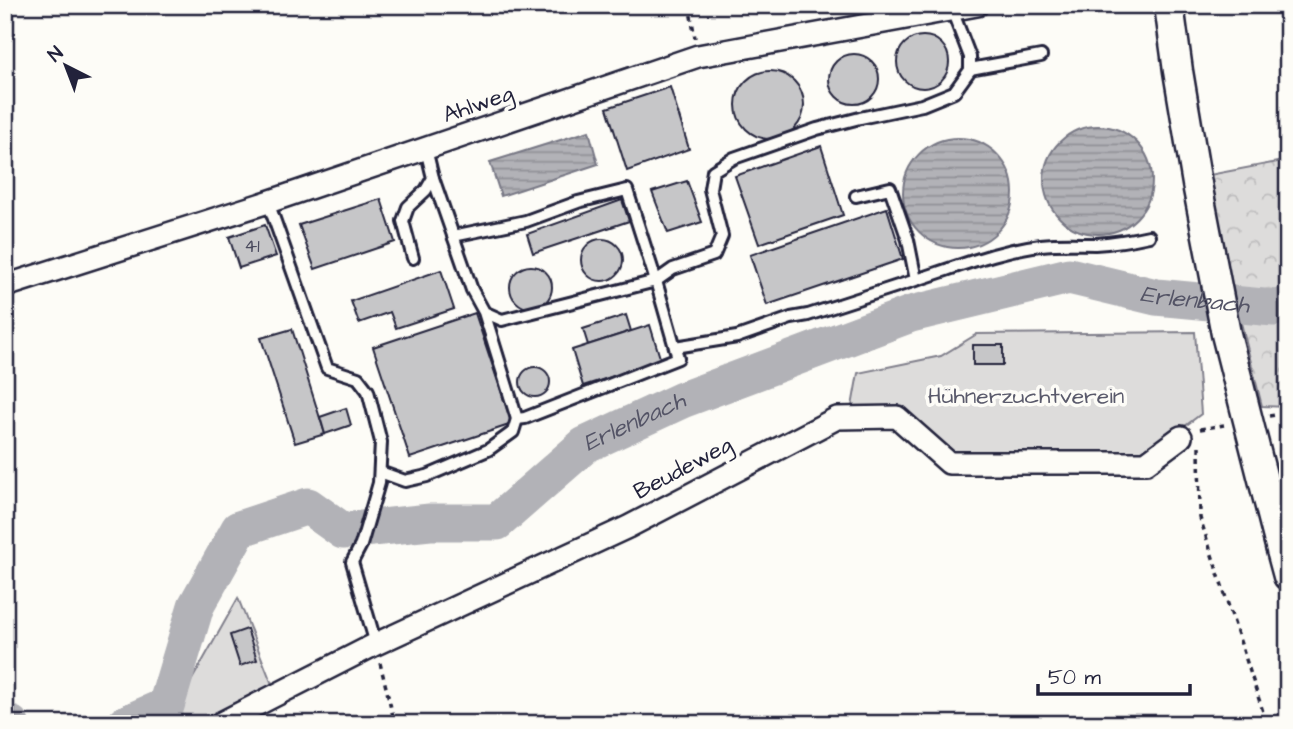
<svg xmlns="http://www.w3.org/2000/svg" width="1293" height="729" viewBox="0 0 1293 729" font-family="'Architects Daughter',sans-serif">
	<defs>
		<pattern id="forest-crowns" width="20" height="18" patternUnits="userSpaceOnUse" patternTransform="scale(1.75)"><rect width="20" height="18" fill="#dddcdb"/><path d="M2 6a3 3 0 1 1 6 0M12 15a3 3 0 1 1 6 0" fill="none" stroke="#bdbcbd"/></pattern>
		<pattern id="water-rules" width="6" height="5" patternUnits="userSpaceOnUse" patternTransform="scale(1.75)"><rect width="6" height="5" fill="#b2b2b7"/><path d="M0 2.5h6" fill="none" stroke="#909096"/></pattern>
	</defs>
	<rect width="100%" height="100%" fill="#fdfcf7"/>
	<filter id="ink" filterUnits="userSpaceOnUse"><feTurbulence type="fractalNoise" baseFrequency=".0143" numOctaves="2"/><feDisplacementMap in="SourceGraphic" scale="14" xChannelSelector="R" yChannelSelector="G"/><feConvolveMatrix kernelMatrix="1 2 1 2 8 2 1 2 1" color-interpolation-filters="sRGB"/></filter>
	<g filter="url(#ink)">
		<path fill="url(#forest-crowns)" stroke="#807f8b" stroke-width="2" d="M1288 160V407L1262 406 1204 176Z"/>
		<g fill="#dddcdb" stroke="#807f8b" stroke-width="2">
			<path d="M1195 332 1201 414 1144 457 954 460 897 410 851 412 858 373 941 356 977 334Z"/>
			<path d="M238 598 273 687 202 724H138L175 710Z"/>
		</g>
		<g fill="url(#water-rules)" stroke="#787885" stroke-width="2">
			<circle cx="1098" cy="180" r="54"/>
			<path d="M589 131 598 164 501 196 490 162Z"/>
			<circle cx="958" cy="193" r="55"/>
		</g>
		<g fill="none" stroke-linecap="round" stroke-linejoin="round">
			<g stroke="#b2b2b7" stroke-width="37">
				<path d="M5 722 11 724"/>
				<path id="s1" d="M125 724 166 706 196 606 239 529 308 506 343 531 430 522H497L585 445 682 400 911 314 1069 276 1156 297 1274 308 1288 306"/>
			</g>
		</g>
		<g fill="#c6c6c8" stroke="#22223b" stroke-width="2">
			<circle cx="923" cy="62" r="26"/>
			<circle cx="854" cy="79" r="25"/>
			<circle cx="770" cy="105" r="34"/>
			<path d="M670 87 689 149 627 171 607 108Z"/>
			<path d="M821 146 843 215 759 244 735 176Z"/>
			<path d="M687 181 702 222 668 233 652 192Z"/>
			<path d="M381 199 395 242 315 269 299 225Z"/>
			<path d="M622 200 629 221 533 253 527 234Z"/>
			<path d="M887 208 903 259 767 305 750 255Z"/>
			<path d="M265 225 276 256 239 268 229 237Z"/>
			<circle cx="602" cy="260" r="21"/>
			<circle cx="531" cy="287" r="21"/>
			<path d="M441 270 454 309 396 328 390 312 359 323 351 301Z"/>
			<path d="M475 313 512 424 410 458 373 347Z"/>
			<path d="M626 315 631 331 588 345 583 329Z"/>
			<path d="M650 325 661 361 583 386 572 350Z"/>
			<path d="M292 329 325 434 295 443 261 338Z"/>
			<rect x="973" y="345" width="30" height="20"/>
			<circle cx="535" cy="382" r="15"/>
			<path d="M346 408 351 425 325 434 320 417Z"/>
			<path d="M247 629 257 660 240 666 230 635Z"/>
		</g>
		<g fill="none" stroke-linecap="round" stroke-linejoin="round">
			<defs>
				<g id="service">
					<path d="M970 69 1041 56"/>
					<path d="M433 178 472 290 484 312 502 320 656 281 678 358 525 418 517 419 484 312"/>
					<path d="M268 202 327 368 358 378 368 391 381 442 379 483 361 545 352 562 376 644"/>
					<path d="M453 236 526 221 578 202 627 190 656 281 673 269 714 255 722 236 710 189 713 171 734 158 817 129 860 118 922 105 954 92 970 70V57L952 10"/>
					<path d="M413 258 403 221 408 207 426 190 433 178 426 149"/>
					<path d="M916 280C957 267 998 250 1041 245 1059 243 1077 244 1095 244 1113 243 1131 240 1149 236"/>
					<path d="M675 347 737 337 791 318 808 315 916 280 908 240 890 188 856 196"/>
					<path d="M380 472 405 481 427 476 488 450 513 432 517 419"/>
				</g>
				<g id="minor">
					<path d="M5 286 268 202 698 56 977 5"/>
					<path d="M219 724 376 644 628 527 837 418 897 417 949 463H1146L1181 437"/>
				</g>
				<path id="secondary" d="M1281 550 1288 576"/>
			</defs>
			<use href="#service" stroke="#22223b" stroke-width="16"/>
			<use href="#minor" stroke="#22223b" stroke-width="26"/>
			<use href="#secondary" stroke="#22223b" stroke-width="33"/>
			<g stroke="#22223b" stroke-width="3.5" stroke-dasharray="5 5" stroke-linecap="butt">
				<path d="M689 5 695 38"/>
				<path d="M1269 416 1288 413"/>
				<path d="M1200 429 1224 425"/>
				<path d="M1199 446 1200 518 1267 724"/>
				<path d="M380 663 395 724"/>
			</g>
			<use href="#service" stroke="#fdfcf7" stroke-width="10"/>
			<use href="#minor" stroke="#fdfcf7" stroke-width="21"/>
			<use href="#secondary" stroke="#fdfcf7" stroke-width="28"/>
			<defs>
				<path id="secondary-bridge" d="M1169 5 1178 71 1197 184 1226 334 1281 550"/>
			</defs>
			<use href="#secondary-bridge" stroke="#22223b" stroke-width="33" stroke-linecap="butt"/>
			<use href="#secondary-bridge" stroke="#fdfcf7" stroke-width="28"/>
		</g>
	</g>
	<g text-anchor="middle" dominant-baseline="central" stroke-width="7" stroke-linejoin="round" paint-order="stroke">
		<g font-size="19" fill="#4b4b5e">
			<text x="252" y="246">41</text>
		</g>
		<g font-size="23" fill="#22223b" stroke="#fdfcf7">
			<text transform="translate(478 104) rotate(-19)">Ahlweg</text>
			<text transform="translate(683 468) rotate(-28)">Beudeweg</text>
		</g>
		<g font-size="23" fill="#5a5a6b" stroke="#fdfcf7">
			<text x="1026" y="396">Hühnerzuchtverein</text>
		</g>
		<g font-size="24" font-style="italic" fill="#545466" stroke="#fdfcf7">
			<text stroke="none"><textPath href="#s1" startOffset="1267">Erlenbach</textPath></text>
			<text stroke="none"><textPath href="#s1" startOffset="679">Erlenbach</textPath></text>
		</g>
	</g>
	<rect width="1293" height="729" fill="none" stroke="#fdfcf7" stroke-width="28"/>
	<rect x="14" y="14" width="1265" height="701" fill="none" stroke="#22223b" stroke-width="2.5" filter="url(#ink)"/>
	<g transform="translate(66 66) rotate(318)" stroke="#fdfcf7" stroke-width="5" paint-order="stroke">
	<path d="M0-5L12 26L0 18L-12 26Z" fill="#22223b"/>
	<text y="-10" font-size="19" font-weight="bold" text-anchor="middle" fill="#22223b">N</text>
	</g>
	<path d="M1038 684v10h152v-10" fill="none" stroke="#22223b" stroke-width="3.5"/>
	<text x="1048" y="684" font-size="21" fill="#22223b" stroke="#fdfcf7" stroke-width="5" paint-order="stroke">50 m</text>
</svg>
